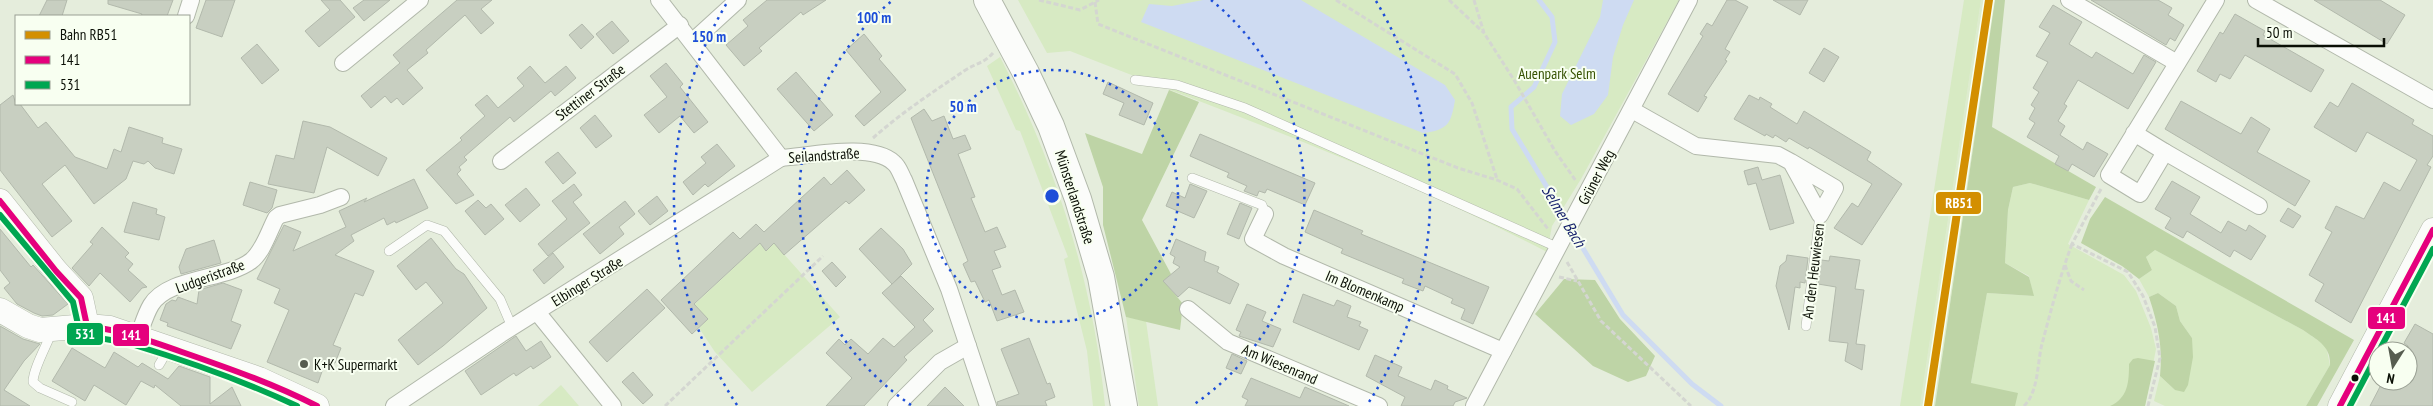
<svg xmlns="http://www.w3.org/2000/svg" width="2433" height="406" viewBox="0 0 2433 406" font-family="'PT Sans Narrow',sans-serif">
	<rect width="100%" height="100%" fill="#e5eddc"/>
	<path fill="#ddecce" d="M1981 0H1995L1935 406H1920Z"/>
	<g fill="#d7eac3">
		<path d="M1018 0H1679L1581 179 1552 226 1547 252C1393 172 1231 114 1070 51L1047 53Z"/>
		<path d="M1964 0H1981L1920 406H1900Z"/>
		<path d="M1000 57C1056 164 1094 286 1105 406H1093L1087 351 1064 259 1068 257 1020 131 1016 130 987 66Z"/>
		<path d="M2030 183 2089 200 2068 244 2124 275 2136 291 2151 328 2156 349 2145 406H1967L1987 293 2033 296 2029 276 2005 263 2008 210 2013 187Z"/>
		<path d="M760 243 766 250 774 243 840 317 752 392 715 352 699 328 708 319 694 305Z"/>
		<path d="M2155 250 2303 330 2326 346 2330 365 2306 406H2165L2154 401 2160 376 2175 390 2192 338 2180 321 2176 306 2158 293 2149 297 2139 279 2152 270 2146 257Z"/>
		<path d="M1126 317 1146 321 1158 406H1139Z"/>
		<path d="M561 385 579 406H538Z"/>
	</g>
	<g fill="#bed4a6">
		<path d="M1995 0H2005L1992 127 2096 187 2089 200 2030 183 2013 187 2008 210 2005 263 2029 277 2034 296 1987 293 1971 383 2018 393 2015 406H1935Z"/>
		<path d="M1169 90 1199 102 1142 220 1171 274 1164 281 1183 304 1180 330 1126 317 1103 225V187L1085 133 1142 154Z"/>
		<path d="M2105 197 2354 340 2317 406H2306L2330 365C2331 346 2317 340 2303 330L2155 250 2146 257 2152 270 2139 279 2122 266 2081 243 2090 219Z"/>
		<path d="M1564 279 1595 280 1620 319 1655 356 1646 376 1628 382 1593 366 1535 314Z"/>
		<path d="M2158 293 2176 306 2180 321 2192 338 2193 357 2188 385 2184 392 2175 390 2160 376C2163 348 2158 324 2149 297Z"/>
		<path d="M2138 358 2155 361 2145 406H2110C2128 398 2129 382 2129 364L2133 359Z"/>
	</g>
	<g fill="#cedbf2">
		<path d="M1203 0H1301L1445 85 1455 100C1451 124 1448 130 1423 133L1141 22 1149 4 1172 6Z"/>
		<path d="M1603 0H1634L1623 25 1613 57 1608 95 1594 114 1571 125 1560 116 1562 94 1600 17Z"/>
	</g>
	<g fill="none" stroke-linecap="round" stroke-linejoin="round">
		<g stroke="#cedbf2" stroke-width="5">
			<path d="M1539 0 1552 17 1555 42 1534 87 1511 107 1512 129 1568 222"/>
			<path d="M1572 230 1623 315 1692 384 1721 406"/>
		</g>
	</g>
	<g fill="#c8cfc1" stroke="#b2b9ac">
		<path d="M47 0H67L62 16H39Z"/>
		<path d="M108 0H173L167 16H141L142 14 108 4Z"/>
		<path d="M206 0H235L222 37 196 28Z"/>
		<path d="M321 0H340L355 17 319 47 305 31 330 10Z"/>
		<path d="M364 0H390L364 21 353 8Z"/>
		<path d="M457 0H492L481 9 494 23 481 34 465 15 426 50 428 53 407 70 423 88 403 105 397 98 391 103 385 96 371 108 361 96 400 63 393 55Z"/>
		<path d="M767 0H826L803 15 801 12 759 48 762 51 744 66 726 45 748 26 743 20Z"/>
		<path d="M1727 0H1735L1748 7 1725 49 1730 52 1725 60 1727 61 1704 96 1707 97 1698 112 1668 94 1703 36 1700 34 1707 23 1712 26Z"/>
		<path d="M1773 0H1808L1800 15Z"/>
		<path d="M2091 0H2158L2172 8 2168 15 2184 25 2175 41 2170 38 2166 45Z"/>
		<path d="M2314 0H2380L2405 15 2387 44Z"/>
		<path d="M2053 5 2082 22 2069 44 2092 58 2096 52 2133 74 2144 55 2156 62 2128 109 2078 80 2064 104 2067 106 2058 121 2065 126 2060 135 2083 150 2087 142 2108 154 2094 177 2072 164 2068 171 2055 164 2059 156 2027 137 2035 123 2029 119 2035 108 2031 105 2039 92 2033 88 2048 62 2036 56 2050 33 2039 27Z"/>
		<path d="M2235 14 2265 31 2263 35 2324 70 2311 92 2245 55 2230 79 2220 74 2216 82 2197 71 2220 32 2223 34Z"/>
		<path d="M612 21 629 41 613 54 596 34Z"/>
		<path d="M582 24 594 37 581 49 569 35Z"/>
		<path d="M864 34 882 56 879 59 906 90 864 126 855 116 881 92 846 50Z"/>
		<path d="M257 44 279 70 262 84 241 58Z"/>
		<path d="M1824 48 1839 57 1824 82 1809 73Z"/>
		<path d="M666 63 683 84 680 87 708 122 694 133 680 116 659 133 644 115 667 97 650 76Z"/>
		<path d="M530 66 545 83 566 66 576 78 555 96 551 91 514 122 510 117 464 157 467 160 459 167 461 170 457 174 474 195 456 204 426 170 462 140 460 138 485 116 475 105 487 95 498 108 524 86 517 78Z"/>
		<path d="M796 72 833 115 814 131 777 89Z"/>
		<path d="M1108 82 1153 103 1144 125 1119 115 1124 103 1103 94Z"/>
		<path d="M2352 83 2414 120 2412 124 2433 136V156L2427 165 2431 167 2351 323 2315 301 2324 284 2309 275 2332 232 2325 228 2336 206 2364 219 2384 182 2400 191 2417 160 2367 132 2356 152 2314 127 2330 102 2338 107Z"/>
		<path d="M13 95 16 104H20L38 128 46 122 75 157 107 169 114 149 121 152 129 127 163 138 162 143 182 149 174 174 155 168 148 161 144 164 133 161 126 179 94 204 65 165 42 184 72 221 52 237 0 170V105Z"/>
		<path d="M1749 95 1759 100 1760 97 1772 104 1770 107 1797 124 1804 111 1871 152 1867 160 1902 184 1862 245 1834 228 1852 203 1858 207 1872 184 1809 147 1808 149 1789 138 1786 142 1775 135 1773 138 1766 134 1765 136 1734 119Z"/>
		<path d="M2181 101 2241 134 2251 117 2270 129 2257 152 2310 181 2295 206 2165 129Z"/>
		<path d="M924 109 932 121 944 116 953 139 965 135 971 149 958 154 975 197 971 198 985 232 997 227 1006 247 994 251 1001 267 992 270 1002 295 1015 290 1024 312 997 321 989 300 985 302 975 281 971 282 963 264 968 261 911 118Z"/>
		<path d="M595 115 612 136 596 148 580 128Z"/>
		<path d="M303 121 330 127 387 158 378 176 327 147 314 193 268 184 276 155 294 159Z"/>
		<path d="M1200 134 1315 183 1305 205 1267 189 1265 193 1259 191 1257 196 1244 191 1247 186 1227 177 1229 173 1190 156Z"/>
		<path d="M717 144 735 166 708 187 705 184 693 195 683 182 706 163 701 157Z"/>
		<path d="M558 152 576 173 563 184 545 162Z"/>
		<path d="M1758 167 1762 180 1780 175 1794 223 1770 230 1756 183 1748 185 1744 171Z"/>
		<path d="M847 170 865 190 849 204 846 201 784 255 774 243 766 251 760 243 694 304 708 319 692 334 661 300 733 232 740 239 756 224 764 232 824 177 831 185Z"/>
		<path d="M414 179 428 208 396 223 395 221 387 225 384 218 351 235 354 241 335 255 374 271 363 296 355 293 333 345 341 348 335 363 326 360 318 383 267 362 289 310 274 303 280 289 257 279 284 225 301 232 293 251 346 227 339 211 367 198 364 202Z"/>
		<path d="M2172 181 2200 197 2190 214 2221 233 2228 221 2246 231 2249 225 2266 236 2251 260 2234 250 2230 257 2187 231 2183 238 2165 228 2171 218 2155 209Z"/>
		<path d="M250 182 277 190 272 208 267 213 243 205Z"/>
		<path d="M574 184 582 195 573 202 590 223 548 256 538 244 567 219 552 201Z"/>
		<path d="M1190 184 1207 191 1194 218 1166 206 1172 192 1185 198Z"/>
		<path d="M526 188 540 205 520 222 505 205Z"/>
		<path d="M657 196 668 211 650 225 638 211Z"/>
		<path d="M478 200 486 208 491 204 504 219 485 235 465 211Z"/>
		<path d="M625 201 635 214 619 227 624 234 600 254 583 234Z"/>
		<path d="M133 202 157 209 156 214 165 217 159 240 124 232Z"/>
		<path d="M1240 203 1252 208 1239 239 1227 234Z"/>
		<path d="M2288 208 2301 216 2293 228 2280 221Z"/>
		<path d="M1314 210 1363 231 1361 234 1489 287 1473 324 1461 319 1465 309 1451 303 1453 299 1425 286 1423 291 1402 283 1404 279 1341 253 1343 249 1305 232Z"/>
		<path d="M102 227 129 253 125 257 133 264 128 270 147 287 142 288 130 302 100 273 89 286 72 268 93 244 90 242Z"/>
		<path d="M881 228 903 249 912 264 892 284 859 249Z"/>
		<path d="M0 229 31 267 33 265 68 304 53 315 42 316 34 313 17 304 4 288 10 283 0 270Z"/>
		<path d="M431 238 456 269 464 274 487 308 443 346 418 365 398 340 443 303 426 282 416 290 397 266Z"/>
		<path d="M1176 239 1206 252 1204 261 1219 267 1217 272 1239 284 1230 304 1189 287 1178 297 1163 281 1180 267 1173 263 1175 257 1170 254Z"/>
		<path d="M214 240 221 263 181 274 179 267 186 249Z"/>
		<path d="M553 253 564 267 544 284 533 270Z"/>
		<path d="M1787 255 1808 258 1805 283 1800 282V288L1795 287 1789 330 1776 286 1780 266 1786 261Z"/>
		<path d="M1830 256 1860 260 1855 289 1864 290 1856 344 1865 345 1862 370 1845 361 1848 343 1829 341 1836 287 1818 284 1821 260 1829 261Z"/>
		<path d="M832 262 846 277 836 287 822 271Z"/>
		<path d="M901 276 934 309 923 320 933 331 904 357 907 360 864 406H826L852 378 826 353 839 339 845 345 851 339 868 354 883 338 894 347 915 327 882 293Z"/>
		<path d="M223 283 242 290 231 321 241 325 231 349 167 326 168 323 160 320 166 304 172 300 176 301 178 297 197 304 199 290Z"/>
		<path d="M647 289 665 308 607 362 589 342Z"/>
		<path d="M1303 294 1334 306 1337 300 1351 306 1347 317 1361 322 1359 326 1368 330 1359 350 1293 322Z"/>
		<path d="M1247 304 1266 312 1262 321 1281 329 1273 347 1239 336 1241 332 1236 330Z"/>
		<path d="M2415 324 2433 334V406H2370L2383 381H2408V346L2404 343Z"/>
		<path d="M0 326 23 339 40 344 24 361 4 390 30 406H0Z"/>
		<path d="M516 336 526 351 541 341 551 357 533 369 531 366 516 376 514 373 481 395 465 371Z"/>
		<path d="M1029 338 1047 384 1050 383 1055 397 1045 401 1047 406H998L997 402 1019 394 1001 349Z"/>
		<path d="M72 348 105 368 114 352 138 367 142 363 168 379 179 366 210 377V404L232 387 241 406H181L155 385 154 388 141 381 126 405 94 385 85 401 52 381Z"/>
		<path d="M1232 354 1247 361 1241 374 1226 368Z"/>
		<path d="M1375 355 1402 367 1398 376 1431 390 1435 380 1448 386 1447 389 1467 398 1455 402 1453 406H1401L1405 397 1366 376Z"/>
		<path d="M633 372 653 395 643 404 622 382Z"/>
		<path d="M1251 378 1300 398 1305 387 1349 406H1245L1248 400 1242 397Z"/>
		<path d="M945 387 964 406H927Z"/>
	</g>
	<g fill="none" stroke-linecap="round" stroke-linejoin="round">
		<defs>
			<g id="lane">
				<path d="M1135 80 1177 85 1245 108 1559 248"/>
				<path d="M1192 178 1262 205 1265 214"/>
				<path d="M389 251 427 225 444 231 500 299 512 327"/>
				<path d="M1806 326 1820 215"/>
				<path d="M52 331C47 345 33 369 33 382L40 388 72 402"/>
				<path d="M159 365 169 348"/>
			</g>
			<g id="street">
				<path d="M659 0 781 158C810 156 872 142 894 163 899 167 901 175 904 180L949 289 988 406"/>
				<path d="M2069 0 2177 63"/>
				<path d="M2256 0 2433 100"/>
				<path d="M186 16 191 0"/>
				<path d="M692 42 738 0"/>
				<path d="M343 63 420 0"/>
				<path d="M1632 110 1696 146 1778 155 1791 162 1820 215 1835 188 1791 162"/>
				<path d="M2134 133 2165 152 2140 194 2109 175 2216 0"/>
				<path d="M2165 152 2259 206"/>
				<path d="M501 161 680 25"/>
				<path d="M1265 214 1253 239 1284 256 1503 351"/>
				<path d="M1188 309 1228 342 1379 406"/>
				<path d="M537 312 613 406"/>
				<path d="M138 337C142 327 145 315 151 305 168 277 226 280 251 261 263 252 269 231 276 218L280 215 320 205 341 197"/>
				<path d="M394 406 501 334 781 158"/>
				<path d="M896 406 940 362 968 346"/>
				<path d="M1474 406 1689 0"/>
			</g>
			<g id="secondary">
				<path d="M0 201 56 271 81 298 87 326"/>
				<path d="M0 310 28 326 40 330 87 326 110 328 259 379 317 406"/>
				<path d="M2340 406 2433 230"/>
			</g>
			<path id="primary" d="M987 0 1026 73 1051 126 1078 199 1101 277 1124 406"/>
		</defs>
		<use href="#lane" stroke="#b1b8aa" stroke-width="10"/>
		<use href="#street" stroke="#b1b8aa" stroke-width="18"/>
		<use href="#secondary" stroke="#b1b8aa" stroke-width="25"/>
		<use href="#primary" stroke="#b1b8aa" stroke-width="28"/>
		<g stroke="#d4d6d1" stroke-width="3" stroke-dasharray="5 2.5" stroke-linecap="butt">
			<path d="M1039 0 1080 10 1099 0"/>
			<path d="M1336 0 1455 74 1472 103 1497 179"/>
			<path d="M1449 0 1483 32"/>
			<path d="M1474 0 1484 33 1514 80 1555 151 1576 181"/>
			<path d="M1095 2 1098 24 1458 168 1497 180 1517 189 1548 229"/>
			<path d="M873 138C901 113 933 92 964 71 976 63 983 64 993 53"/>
			<path d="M2101 189 2072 244 2128 272 2143 296 2155 327 2160 358 2148 406"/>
			<path d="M1567 262 1601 321 1691 406"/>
			<path d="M2065 265 2071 281 2084 290"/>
			<path d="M1559 277 1577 281"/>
			<path d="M665 406 823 256"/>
			<path d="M2024 406C2039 391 2037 363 2042 344 2051 310 2060 276 2072 244"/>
		</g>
		<use href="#lane" stroke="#fbfcfa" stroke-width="9"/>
		<use href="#street" stroke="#fbfcfa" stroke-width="16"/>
		<use href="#secondary" stroke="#fbfcfa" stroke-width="24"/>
		<use href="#primary" stroke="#fbfcfa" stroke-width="26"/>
		<defs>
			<g id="bus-1">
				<path d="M0 201 56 271 81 298 87 326C120 330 151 341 182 352 228 368 274 384 317 406"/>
				<path d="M2340 406 2433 230"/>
			</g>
			<g id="bus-2">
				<path d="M0 215 73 302 79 329 82 333C97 339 115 340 131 344 187 361 244 381 297 406"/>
				<path d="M2379 351 2433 249"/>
				<path d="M2350 406 2378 353"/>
			</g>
		</defs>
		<use href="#bus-1" stroke="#f8fff1" stroke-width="10"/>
		<use href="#bus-2" stroke="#f8fff1" stroke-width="10"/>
		<use href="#bus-1" stroke="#e5007d" stroke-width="6"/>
		<use href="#bus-2" stroke="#00a651" stroke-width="6"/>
		<defs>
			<path id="rail-1" d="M1928 406 1989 0"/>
		</defs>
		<use href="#rail-1" stroke="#f8fff1" stroke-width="11"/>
		<use href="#rail-1" stroke="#d38f01" stroke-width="8"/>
	</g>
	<g fill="none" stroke="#1d4ed8" stroke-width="2.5" stroke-dasharray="2.5 5">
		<circle cx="1052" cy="196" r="126"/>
		<path d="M911 405A252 252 0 0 1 893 0M1211 0A252 252 0 0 1 1193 405"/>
		<path d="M737 405A378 378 0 0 1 728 1M1376 1A378 378 0 0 1 1367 405"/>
	</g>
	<circle fill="#575d50" stroke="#f8fff1" stroke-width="2" cx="304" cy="364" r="5"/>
	<circle fill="#0a0f05" stroke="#f8fff1" stroke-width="2" cx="2355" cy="378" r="4.5"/>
	<g text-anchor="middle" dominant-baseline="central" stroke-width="4" stroke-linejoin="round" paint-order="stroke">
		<g font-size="15" fill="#365202" stroke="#f8fff1">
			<text x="1557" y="73">Auenpark Selm</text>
		</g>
		<g font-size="15" fill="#0a0f05" stroke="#f8fff1">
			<text transform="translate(590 92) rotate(-37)">Stettiner Straße</text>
			<text transform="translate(824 155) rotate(-4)">Seilandstraße</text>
			<text transform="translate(1596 177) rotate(-62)">Grüner Weg</text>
			<text transform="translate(1075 197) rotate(72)">Münsterlandstraße</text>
			<text transform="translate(1813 271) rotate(-83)">An den Heuwiesen</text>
			<text transform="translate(210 276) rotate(-20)">Ludgeristraße</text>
			<text transform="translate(587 281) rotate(-32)">Elbinger Straße</text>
			<text transform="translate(1365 291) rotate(23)">Im Blomenkamp</text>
			<text transform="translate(1280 364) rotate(23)">Am Wiesenrand</text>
		</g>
		<g font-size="15" fill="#0a0f05" stroke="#f8fff1" text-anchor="start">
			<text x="314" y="364">K+K Supermarkt</text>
		</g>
		<g font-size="16" font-style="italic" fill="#141f6b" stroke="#f8fff1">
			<text transform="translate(1564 216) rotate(59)">Selmer Bach</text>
		</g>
	</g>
	<circle cx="1052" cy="196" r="8" fill="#1d4ed8" stroke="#f8fff1" stroke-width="2.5"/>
	<g font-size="15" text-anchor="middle" font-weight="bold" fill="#1d4ed8" stroke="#f8fff1" stroke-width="4" stroke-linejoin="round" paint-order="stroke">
		<text x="874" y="23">100 m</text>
		<text x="709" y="42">150 m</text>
		<text x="963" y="112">50 m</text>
	</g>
	<g stroke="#f8fff1" stroke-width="2">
		<rect x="1935" y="191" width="47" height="24" rx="5" fill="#d38f01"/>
		<rect x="2367" y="306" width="39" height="24" rx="5" fill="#e5007d"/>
		<rect x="66" y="322" width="38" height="24" rx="5" fill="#00a651"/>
		<rect x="112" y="323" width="38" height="24" rx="5" fill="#e5007d"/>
	</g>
	<g font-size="14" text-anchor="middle" font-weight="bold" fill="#fff">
		<text x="1959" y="208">RB51</text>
		<text x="2386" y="323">141</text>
		<text x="85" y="339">531</text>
		<text x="131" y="340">141</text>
	</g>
	<rect x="15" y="15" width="175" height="90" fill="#f8fff1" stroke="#999f93"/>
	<rect x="25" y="31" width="25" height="8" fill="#d38f01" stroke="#999f93"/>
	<text x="60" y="40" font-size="15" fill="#0a0f05">Bahn RB51</text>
	<rect x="25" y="56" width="25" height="8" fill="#e5007d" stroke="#999f93"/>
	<text x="60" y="65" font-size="15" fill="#0a0f05">141</text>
	<rect x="25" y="81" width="25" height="8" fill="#00a651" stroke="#999f93"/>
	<text x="60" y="90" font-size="15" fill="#0a0f05">531</text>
	<g transform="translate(2393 366) rotate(191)"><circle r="24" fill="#f8fff1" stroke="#999f93"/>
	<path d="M0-4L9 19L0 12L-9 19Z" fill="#575d50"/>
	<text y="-8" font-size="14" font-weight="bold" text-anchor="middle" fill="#0a0f05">N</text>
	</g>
	<path d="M2258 38v8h126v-8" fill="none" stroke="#0a0f05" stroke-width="2.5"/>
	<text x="2266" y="38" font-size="15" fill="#0a0f05" stroke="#f8fff1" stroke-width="4" paint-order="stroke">50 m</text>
</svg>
